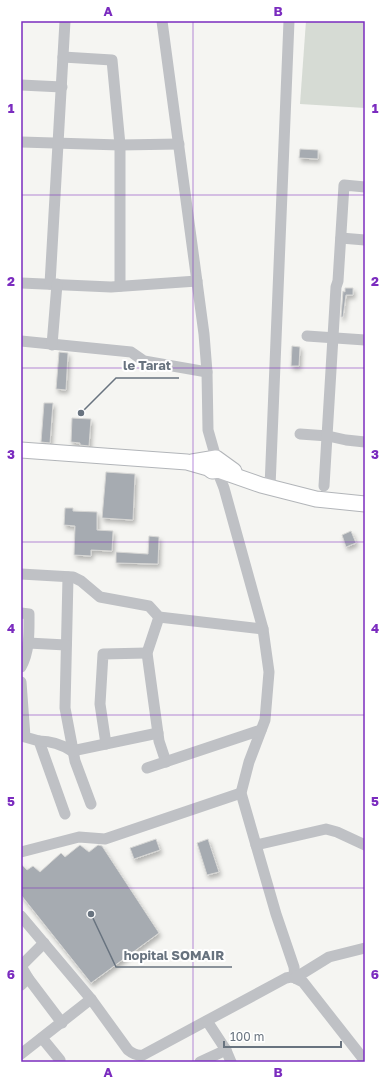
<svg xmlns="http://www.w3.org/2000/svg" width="386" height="1083" viewBox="0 0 386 1083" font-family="'Golos Text',sans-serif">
	<defs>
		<filter id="shadow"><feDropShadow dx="2" dy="3.5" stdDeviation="2" flood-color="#0004"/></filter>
	</defs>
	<rect width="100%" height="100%" fill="#f5f5f2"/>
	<path fill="#d6dbd4" d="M306 21H365V108L300 104Z"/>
	<g fill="#a6abb1" stroke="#d6d6d4" filter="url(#shadow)">
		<path d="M300 149 318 150V159L299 158Z"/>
		<path d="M345 288H353V295H346L343 317H341L343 291 345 292Z"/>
		<path d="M292 346 300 347 299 366H291Z"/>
		<path d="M59 352 68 353 66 390 56 389Z"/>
		<path d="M44 403H53L50 443 41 442Z"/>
		<path d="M72 418 91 419 89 446 80 445V443L71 442Z"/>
		<path d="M106 472 135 474 133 520 102 518Z"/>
		<path d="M65 508H73V511L97 512V530L113 531 112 551 91 550V556L74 555 75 526 64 525Z"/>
		<path d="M351 531 356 543 346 547 342 535Z"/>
		<path d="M149 536 159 537 158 564 116 563V552L148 554Z"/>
		<path d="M156 839 160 850 134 859 130 848Z"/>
		<path d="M208 839 219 872 207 875 197 843Z"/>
		<path d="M80 845 89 852 98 845 102 846 159 933 91 983 21 895V864L27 870 33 866 40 872 61 853 65 857Z"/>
	</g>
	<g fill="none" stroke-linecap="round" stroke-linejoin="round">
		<defs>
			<g id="major">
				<path d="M21 450 187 462 208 468 212 471 218 470 261 485 316 499 365 504"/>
				<path d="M192 462 216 458 234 471"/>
			</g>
		</defs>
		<use href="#major" stroke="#b2b5b9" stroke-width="17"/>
		<g stroke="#bfc1c5" stroke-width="11">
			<path d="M162 21 204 334 207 372 208 430 216 458"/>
			<path d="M63 57 112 60 120 145V286"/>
			<path d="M21 85 62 87"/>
			<path d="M21 142 120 145 179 144"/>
			<path d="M341 238 365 240"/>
			<path d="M21 283 111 287 197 281"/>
			<path d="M50 284 65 21"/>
			<path d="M307 336 365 340"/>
			<path d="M21 341 131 352 144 361 207 372"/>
			<path d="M52 345 57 284"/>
			<path d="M300 434 328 436 346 440 365 442"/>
			<path d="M217 470 224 488 263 629 269 672 265 720 249 762 241 793 276 914 294 967 295 978"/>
			<path d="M324 486 336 287 338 281 344 185 365 187"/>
			<path d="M270 487 289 21"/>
			<path d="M21 574 73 577 81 581 100 597 149 606 159 617 263 629"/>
			<path d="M68 577 65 708 75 761 91 804"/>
			<path d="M21 613 29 614C29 631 30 651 21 667"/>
			<path d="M159 617 147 653 159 741 166 762"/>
			<path d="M28 643 66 645"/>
			<path d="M21 682 25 737 39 741 65 814"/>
			<path d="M39 741C52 741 61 744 72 751L158 733"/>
			<path d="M106 744 100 704 103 654 147 653"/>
			<path d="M147 768 261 730"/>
			<path d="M256 845 326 829 337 832 365 845"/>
			<path d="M21 852 79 837 105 839 241 793"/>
			<path d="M21 916 91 999 128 1050C133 1054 137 1056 143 1055L286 978 291 977 295 978 303 982 365 1061"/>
			<path d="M28 978 62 1023"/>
			<path d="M295 978 329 957 365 948"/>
			<path d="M21 985 28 978 21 966 44 943"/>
			<path d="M207 1021 226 1050 231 1062"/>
			<path d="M42 1038 60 1060 59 1062"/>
			<path d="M21 1054 91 999"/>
			<path d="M200 1062 226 1050"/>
		</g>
		<use href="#major" stroke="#fff" stroke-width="15"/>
	</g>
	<path fill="none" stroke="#7b2cbf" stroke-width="1" stroke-opacity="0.55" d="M193 21V1062M21 195H365M21 368H365M21 542H365M21 715H365M21 888H365"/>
	<path fill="none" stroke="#68737f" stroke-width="1.5" d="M81 413L116 378H179M91 914L116 967H232"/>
	<g fill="#68737f" stroke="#fff" stroke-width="1.5">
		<circle cx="81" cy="413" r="4"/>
		<circle cx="91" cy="914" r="4"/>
	</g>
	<g font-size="13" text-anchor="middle" font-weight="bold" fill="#68737f" stroke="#fff" stroke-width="4" stroke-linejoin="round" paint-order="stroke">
		<text x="147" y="370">le Tarat</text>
		<text x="174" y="960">hopital SOMAIR</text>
	</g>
	<rect width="386" height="1083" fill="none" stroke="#ffffff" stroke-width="44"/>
	<path d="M224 1041v6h117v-6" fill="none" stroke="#68737f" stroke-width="2"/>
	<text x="230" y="1041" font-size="12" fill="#68737f" stroke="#ffffff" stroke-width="3" paint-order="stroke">100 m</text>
	<rect x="22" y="22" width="342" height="1039" fill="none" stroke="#7b2cbf" stroke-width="1.5"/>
	<g font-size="13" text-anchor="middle" font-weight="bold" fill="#7b2cbf">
		<text x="108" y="16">A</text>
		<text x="278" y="16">B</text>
		<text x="11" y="113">1</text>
		<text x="375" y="113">1</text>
		<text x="11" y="286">2</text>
		<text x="375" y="286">2</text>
		<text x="11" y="459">3</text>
		<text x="375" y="459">3</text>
		<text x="11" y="633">4</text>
		<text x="375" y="633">4</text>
		<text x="11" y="806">5</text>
		<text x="375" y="806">5</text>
		<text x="11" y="979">6</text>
		<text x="375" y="979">6</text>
		<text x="108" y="1077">A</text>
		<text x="278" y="1077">B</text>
	</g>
</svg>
